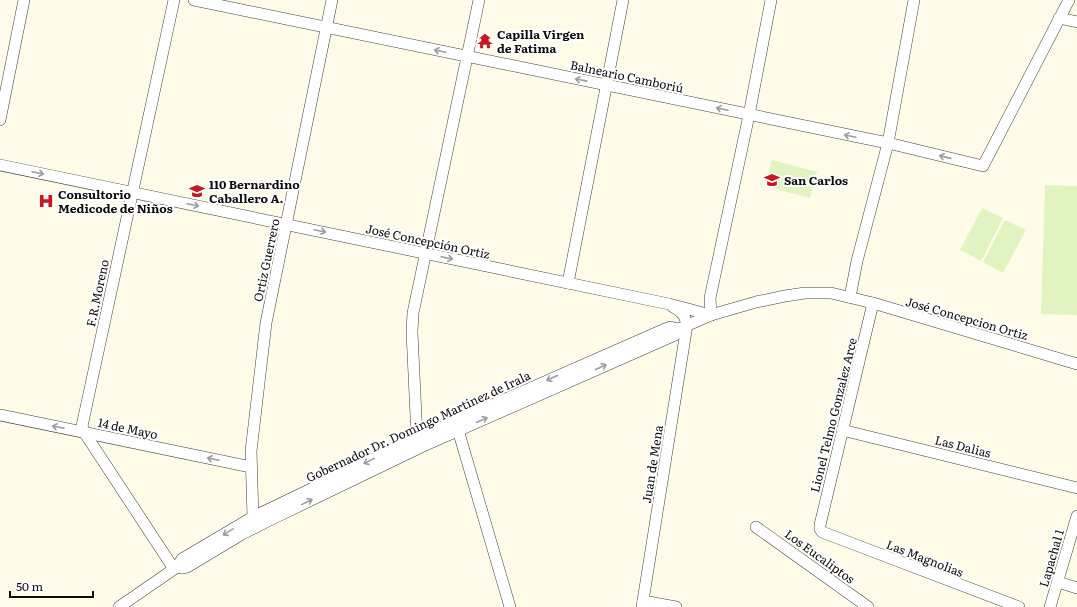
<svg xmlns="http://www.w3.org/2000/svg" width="1077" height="607" viewBox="0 0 1077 607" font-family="Literata,serif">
	<rect width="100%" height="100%" fill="#fffbe9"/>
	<g fill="#e2f3c2">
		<path d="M772 160 817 172 810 198 765 186Z"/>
		<path d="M1045 185 1077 186V315L1041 314Z"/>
		<path d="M982 208 1003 218 981 261 960 250Z"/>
		<path d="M1005 220 1026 230 1003 273 983 262Z"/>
	</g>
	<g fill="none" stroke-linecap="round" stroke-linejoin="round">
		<defs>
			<g id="minor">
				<path d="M174 0 82 426 84 432 174 569"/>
				<path d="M194 0 888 143 983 166 1069 0"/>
				<path d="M1059 18 1077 22"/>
				<path d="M0 120 24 0"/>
				<path d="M0 165 669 304 711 315"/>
				<path d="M568 283 623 0"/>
				<path d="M850 297 857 261 888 143 914 0"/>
				<path d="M873 303 820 525V529L822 532 1019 607"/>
				<path d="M711 315 710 298 749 115 771 0"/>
				<path d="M0 415 251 467"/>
				<path d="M456 423 510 607"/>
				<path d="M842 430 1077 488"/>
				<path d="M417 438 412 332 413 313 479 0"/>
				<path d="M254 524 253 517 251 451 266 323 332 0"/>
				<path d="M756 527 868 607"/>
				<path d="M177 567 182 568 187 567 242 534 272 519 421 447 675 335 679 329"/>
				<path d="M1058 582 1077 588"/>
				<path d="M643 601 676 607"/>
				<path d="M119 607 177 567 182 559 253 517 417 438 665 329 670 327 679 329 711 315 756 302 785 296 805 293H831L873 303 1077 364"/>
				<path d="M642 607 687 325C685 315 682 312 673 307"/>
				<path d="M1050 607 1077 516"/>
			</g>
		</defs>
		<use href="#minor" stroke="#3e3e3e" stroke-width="12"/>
		<use href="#minor" stroke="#fff" stroke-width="11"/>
	</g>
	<defs><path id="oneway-shaft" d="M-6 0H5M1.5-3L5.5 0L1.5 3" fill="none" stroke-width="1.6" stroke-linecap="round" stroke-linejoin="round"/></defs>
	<g stroke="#9d9d9d">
		<use href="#oneway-shaft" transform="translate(440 51) rotate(-168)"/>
		<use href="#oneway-shaft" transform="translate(581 80) rotate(-169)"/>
		<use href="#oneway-shaft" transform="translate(722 109) rotate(-168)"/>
		<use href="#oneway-shaft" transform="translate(850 136) rotate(-168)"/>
		<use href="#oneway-shaft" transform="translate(945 157) rotate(-167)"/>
		<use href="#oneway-shaft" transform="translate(38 173) rotate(12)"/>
		<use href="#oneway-shaft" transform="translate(193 205) rotate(12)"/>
		<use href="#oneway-shaft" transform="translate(320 231) rotate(12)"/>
		<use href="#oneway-shaft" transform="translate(447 258) rotate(12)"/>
		<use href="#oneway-shaft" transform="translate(601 367) rotate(-24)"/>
		<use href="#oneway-shaft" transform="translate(552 378) rotate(156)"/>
		<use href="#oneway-shaft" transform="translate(482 420) rotate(-24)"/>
		<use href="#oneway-shaft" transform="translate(58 427) rotate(-168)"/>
		<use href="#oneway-shaft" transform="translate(213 459) rotate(-168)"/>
		<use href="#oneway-shaft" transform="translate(369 461) rotate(154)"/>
		<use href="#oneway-shaft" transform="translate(307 502) rotate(-26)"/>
		<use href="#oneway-shaft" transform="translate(228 532) rotate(149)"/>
	</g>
	<defs>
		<symbol id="temple-bare" viewBox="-9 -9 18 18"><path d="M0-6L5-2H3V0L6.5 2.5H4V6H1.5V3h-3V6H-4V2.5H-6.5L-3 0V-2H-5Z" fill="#c71821" stroke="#fff" stroke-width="2.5" paint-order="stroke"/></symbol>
		<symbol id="school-bare" viewBox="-9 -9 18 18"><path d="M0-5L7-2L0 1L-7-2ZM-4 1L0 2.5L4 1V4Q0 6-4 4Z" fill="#c71821" stroke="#fff" stroke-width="2.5" paint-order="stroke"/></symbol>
		<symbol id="hospital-bare" viewBox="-9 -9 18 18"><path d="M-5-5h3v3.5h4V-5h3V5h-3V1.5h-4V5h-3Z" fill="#c71821" stroke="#fff" stroke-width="2.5" paint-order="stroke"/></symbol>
	</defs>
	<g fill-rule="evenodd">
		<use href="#temple-bare" x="474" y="30" width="22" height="22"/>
		<use href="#school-bare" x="761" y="169" width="22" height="22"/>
		<use href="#school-bare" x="186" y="180" width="22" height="22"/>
		<use href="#hospital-bare" x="35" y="190" width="22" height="22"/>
	</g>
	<g text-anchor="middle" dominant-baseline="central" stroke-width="4" stroke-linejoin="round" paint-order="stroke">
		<g font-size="12" font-weight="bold" fill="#0b0b0b" stroke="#fff" text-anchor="start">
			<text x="497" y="34">Capilla Virgen<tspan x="497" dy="14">de Fatima</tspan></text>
			<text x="784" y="180">San Carlos</text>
			<text x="209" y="184">110 Bernardino<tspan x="209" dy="14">Caballero A.</tspan></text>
			<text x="58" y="194">Consultorio<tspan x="58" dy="14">Medicode de Niños</tspan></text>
		</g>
		<g font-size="12" fill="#0b0b0b" stroke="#fff">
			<text transform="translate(627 76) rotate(12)">Balneario Camboriú</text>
			<text transform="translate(428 241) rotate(12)">José Concepción Ortiz</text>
			<text transform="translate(266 260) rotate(-78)">Ortiz Guerrero</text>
			<text transform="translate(97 293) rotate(-78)">F.R.Moreno</text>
			<text transform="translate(967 318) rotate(16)">José Concepcion Ortiz</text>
			<text transform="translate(833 415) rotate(-76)">Lionel Telmo Gonzalez Arce</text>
			<text transform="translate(418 426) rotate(-25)">Gobernador Dr. Domingo Martinez de Irala</text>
			<text transform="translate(128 428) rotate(12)">14 de Mayo</text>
			<text transform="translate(963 446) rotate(14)">Las Dalias</text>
			<text transform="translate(652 464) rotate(-81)">Juan de Mena</text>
			<text transform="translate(820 556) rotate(36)">Los Eucaliptos</text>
			<text transform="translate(925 558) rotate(21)">Las Magnolias</text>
			<text transform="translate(1051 558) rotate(-74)">Lapachal 1</text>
		</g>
	</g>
	<path d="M10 591v6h83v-6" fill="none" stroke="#0b0b0b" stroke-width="2"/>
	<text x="16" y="591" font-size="12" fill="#0b0b0b" stroke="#ffffff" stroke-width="3" paint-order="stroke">50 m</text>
</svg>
